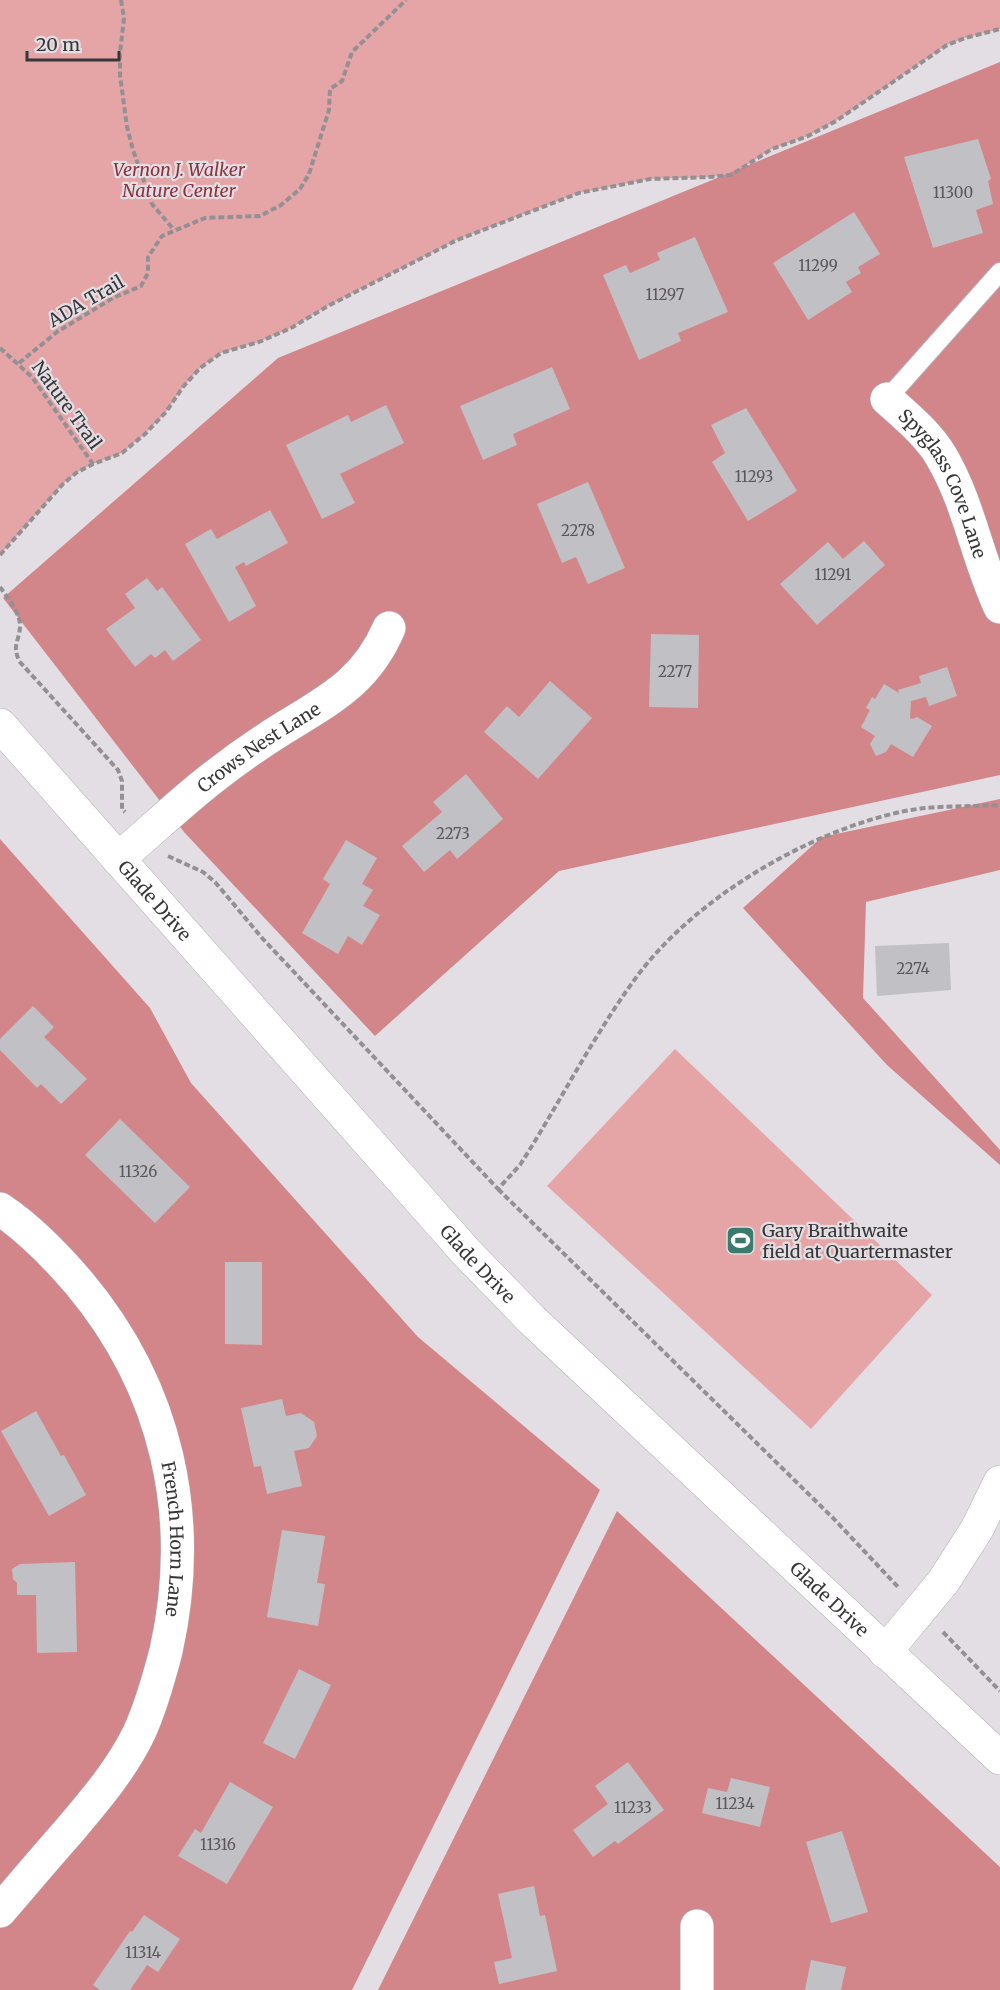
<svg xmlns="http://www.w3.org/2000/svg" width="1000" height="1990" viewBox="0 0 1000 1990" font-family="Merriweather,serif">
	<rect width="100%" height="100%" fill="#e2dee3"/>
	<g fill="#e5a5a7">
		<path d="M0 0H1000V29L965 38 947 45 836 121 808 136 772 149 731 175 710 177 650 179 579 193 457 240 328 306 291 328 259 342 221 353 200 368 183 387 166 412 145 434 122 453 93 464 76 473 63 484 0 555Z"/>
		<path d="M675 1049 932 1295 811 1429 547 1186Z"/>
	</g>
	<g fill="#d3868a">
		<path d="M1000 62V775L559 871 375 1036 184 832 3 598 278 358Z"/>
		<path d="M1000 799V870L866 902 863 998 1000 1150V1165L887 1065 743 908 822 837Z"/>
		<path d="M0 839 150 1008 191 1083 418 1337 600 1490 352 1990H0Z"/>
		<path d="M617 1511 1000 1867V1990H378Z"/>
	</g>
	<g fill="#c1c0c5">
		<path d="M978 139 991 179 988 181 993 204 976 210 983 233 933 248 904 157Z"/>
		<path d="M854 212 880 254 858 267 861 273 846 282 852 292 808 320 773 263Z"/>
		<path d="M695 237 728 312 678 333 681 341 639 360 603 275 626 265 630 273 660 260 657 253Z"/>
		<path d="M552 367 570 409 513 434 517 445 483 460 460 406Z"/>
		<path d="M386 405 404 443 340 474 355 503 322 519 286 445 348 415 351 422Z"/>
		<path d="M746 408 797 491 748 521 712 462 725 453 711 425Z"/>
		<path d="M588 482 625 568 588 584 576 557 562 563 537 504Z"/>
		<path d="M270 510 288 543 246 566 244 562 235 567 256 606 229 622 185 544 211 529 217 539Z"/>
		<path d="M864 541 885 565 817 625 780 584 828 542 843 559Z"/>
		<path d="M147 578 157 591 162 587 201 640 173 661 165 650 155 658 151 654 135 667 106 629 135 608 125 594Z"/>
		<path d="M651 634 699 635 698 708 649 707Z"/>
		<path d="M947 667 957 696 929 706 926 697 911 701 910 718 912 719 917 717 932 726 913 757 891 744 886 752 876 756 870 744 875 736 861 727 870 710 866 708 872 697 875 699 884 684 899 693 898 690 921 683 919 676Z"/>
		<path d="M550 681 592 718 538 779 484 732 507 706 519 717Z"/>
		<path d="M466 774 503 819 457 859 450 850 424 872 402 846 442 812 433 802Z"/>
		<path d="M346 840 377 858 362 884 373 890 363 906 380 915 362 945 348 936 338 954 302 933 330 884 323 879Z"/>
		<path d="M949 943 951 990 877 996 875 946Z"/>
		<path d="M33 1006 54 1027 44 1037 87 1079 61 1104 41 1084 37 1088 0 1050V1039Z"/>
		<path d="M120 1119 190 1187 155 1223 85 1155Z"/>
		<path d="M225 1262H262V1345L225 1344Z"/>
		<path d="M282 1399 286 1416 301 1413 314 1422 317 1436 309 1448 294 1451 302 1486 267 1494 261 1466 254 1467 241 1408Z"/>
		<path d="M36 1411 61 1456 64 1455 86 1495 49 1516 1 1431Z"/>
		<path d="M282 1530 325 1536 317 1583 325 1584 318 1626 267 1617Z"/>
		<path d="M75 1562 77 1652 37 1653 36 1595H17V1583L13 1579 12 1569 20 1564Z"/>
		<path d="M299 1669 331 1685 295 1759 263 1743Z"/>
		<path d="M628 1762 664 1810 618 1844 615 1841 593 1857 573 1830 608 1804 595 1786Z"/>
		<path d="M731 1778 770 1787 760 1827 702 1813 708 1788 727 1792Z"/>
		<path d="M230 1782 273 1807 227 1884 178 1856 195 1829 201 1833Z"/>
		<path d="M842 1831 868 1912 831 1923 806 1842Z"/>
		<path d="M534 1886 540 1916 545 1915 557 1971 499 1984 494 1962 512 1958 498 1894Z"/>
		<path d="M144 1915 180 1939 158 1972 147 1965 130 1990H100L93 1985 130 1931 132 1932Z"/>
		<path d="M811 1960 846 1967 841 1990H805Z"/>
	</g>
	<g fill="none" stroke-linecap="round" stroke-linejoin="round">
		<defs>
			<path id="service" d="M887 399 1000 272"/>
			<g id="minor">
				<path id="s1" d="M887 399C906 416 928 434 941 456 969 503 977 558 1000 607"/>
				<path id="s2" d="M118 859C149 833 179 804 211 779 234 761 258 744 282 729 329 700 366 682 389 628"/>
				<path id="s3" d="M0 1209C30 1229 55 1255 79 1283 167 1388 196 1517 166 1651 159 1678 151 1707 139 1733 121 1770 95 1800 68 1832 45 1858 23 1884 0 1911"/>
				<path d="M885 1652 943 1582 977 1529 1000 1482"/>
				<path d="M697 1926V1990"/>
			</g>
			<g id="tertiary">
				<path id="s4" d="M0 725 466 1252 532 1320 1000 1758"/>
			</g>
		</defs>
		<use href="#service" stroke="#b3b0b4" stroke-width="20"/>
		<use href="#minor" stroke="#b3b0b4" stroke-width="34"/>
		<use href="#tertiary" stroke="#b3b0b4" stroke-width="34"/>
		<g stroke="#939094" stroke-width="4" stroke-dasharray="6 3" stroke-linecap="butt">
			<path d="M121 0 124 18 120 53V75L127 127 133 150 152 204 174 230"/>
			<path d="M0 348 32 377 93 464"/>
			<path d="M19 363 57 332 113 298 141 286 148 273V257L162 236 205 218 260 216 281 205 300 189 309 174 329 110 330 89 342 81 352 52 406 0"/>
			<path d="M0 555 63 484 76 473 93 464 122 453 145 434 166 412 183 387 200 368 221 353 259 342 291 328 328 306 457 240 579 193 650 179 710 177 731 175 772 149 808 136 836 121 947 45 965 38 1000 29"/>
			<path d="M0 587C7 597 21 614 20 627 19 643 12 643 19 661L118 770 122 781V809L125 812"/>
			<path d="M168 856 203 872 215 882 263 939 498 1189 520 1165C559 1104 592 1038 635 979 693 899 808 831 905 811 936 805 968 807 1000 805"/>
			<path d="M498 1189 834 1519 899 1588"/>
			<path d="M943 1632 1000 1691"/>
		</g>
		<use href="#service" stroke="#fff" stroke-width="18"/>
		<use href="#minor" stroke="#fff" stroke-width="33"/>
		<use href="#tertiary" stroke="#fff" stroke-width="33"/>
	</g>
	<defs>
		<symbol id="stadium-square" viewBox="-11 -11 22 22"><rect x="-9" y="-9" width="18" height="18" rx="4" fill="#397c6d" stroke="#e2dee3"/><path d="M0-5a6.5 5 0 1 0 0 10a6.5 5 0 1 0 0-10ZM-3.5-1.8h7v3.6h-7Z" fill="#fff"/></symbol>
	</defs>
	<g fill-rule="evenodd">
		<use href="#stadium-square" x="724" y="1224" width="33" height="33"/>
	</g>
	<g text-anchor="middle" dominant-baseline="central" stroke-width="4.5" stroke-linejoin="round" paint-order="stroke">
		<g font-size="15" fill="#5a585b">
			<text x="953" y="192">11300</text>
			<text x="818" y="265">11299</text>
			<text x="665" y="294">11297</text>
			<text x="754" y="476">11293</text>
			<text x="578" y="530">2278</text>
			<text x="833" y="574">11291</text>
			<text x="675" y="671">2277</text>
			<text x="453" y="833">2273</text>
			<text x="913" y="968">2274</text>
			<text x="138" y="1171">11326</text>
			<text x="735" y="1803">11234</text>
			<text x="633" y="1807">11233</text>
			<text x="218" y="1844">11316</text>
			<text x="143" y="1952">11314</text>
		</g>
		<g font-size="18" font-style="italic" fill="#8f323e" stroke="#e2dee3">
			<text x="179" y="169">Vernon J. Walker<tspan x="179" dy="21">Nature Center</tspan></text>
		</g>
		<g font-size="18" fill="#373638" stroke="#e2dee3">
			<text transform="translate(86 301) rotate(-30)">ADA Trail</text>
			<text transform="translate(67 405) rotate(54)">Nature Trail</text>
			<text stroke="none"><textPath href="#s1" startOffset="104">Spyglass Cove Lane</textPath></text>
			<text stroke="none"><textPath href="#s2" startOffset="180">Crows Nest Lane</textPath></text>
			<text stroke="none"><textPath href="#s4" startOffset="234">Glade Drive</textPath></text>
			<text stroke="none"><textPath href="#s4" startOffset="720">Glade Drive</textPath></text>
			<text stroke="none"><textPath href="#s3" startOffset="388">French Horn Lane</textPath></text>
			<text stroke="none"><textPath href="#s4" startOffset="1206">Glade Drive</textPath></text>
		</g>
		<g font-size="18" fill="#373638" stroke="#e2dee3" text-anchor="start">
			<text x="762" y="1230">Gary Braithwaite<tspan x="762" dy="21">field at Quartermaster</tspan></text>
		</g>
	</g>
	<path d="M27 51v9h92v-9" fill="none" stroke="#373638" stroke-width="3"/>
	<text x="36" y="51" font-size="18" fill="#373638" stroke="#e2dee3" stroke-width="4.5" paint-order="stroke">20 m</text>
</svg>
